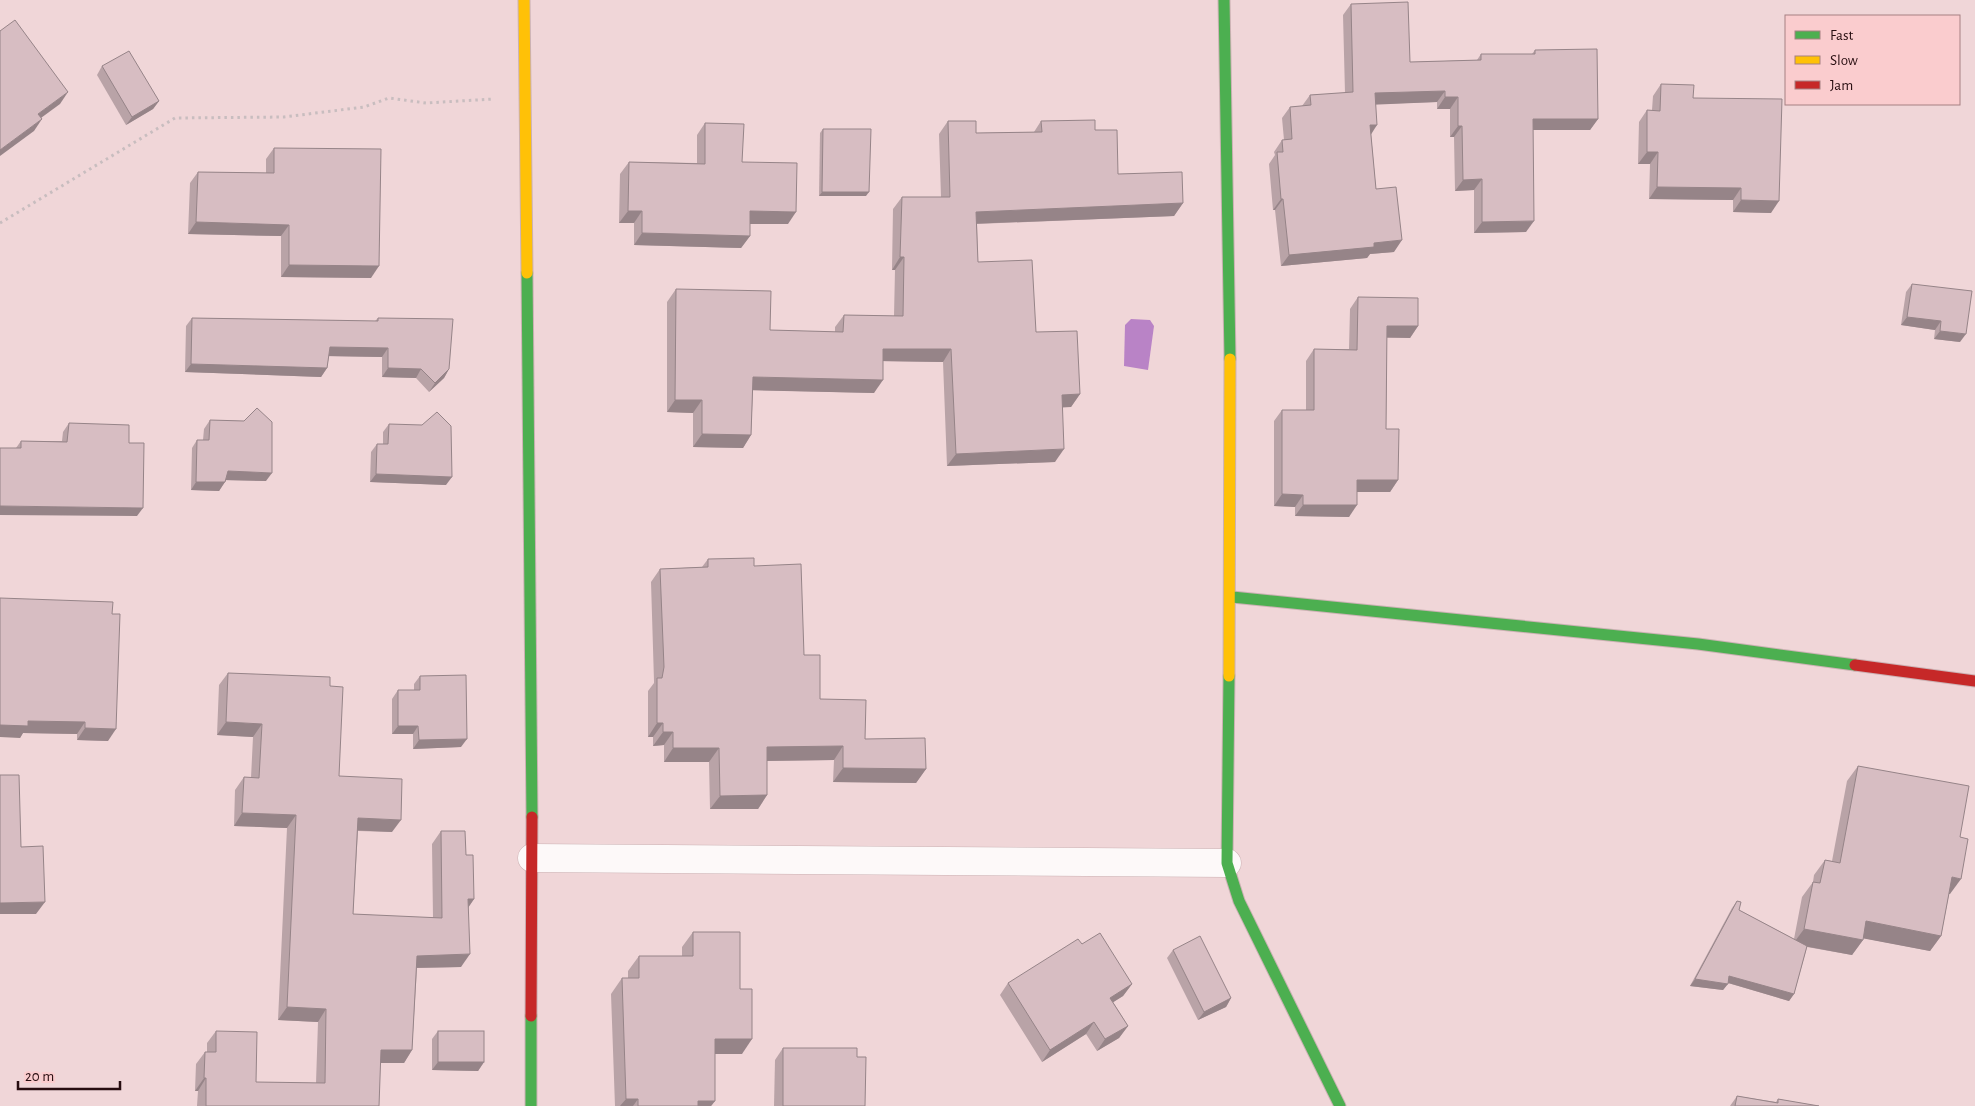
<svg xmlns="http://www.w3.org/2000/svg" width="1975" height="1106" viewBox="0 0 1975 1106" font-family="'Alegreya Sans',sans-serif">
	<rect width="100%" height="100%" fill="#f0d6d8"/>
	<path fill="#b983c6" d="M1131 319 1150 320 1154 326 1148 370 1124 366 1125 325Z"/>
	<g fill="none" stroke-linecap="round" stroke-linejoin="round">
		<defs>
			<path id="street" d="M532 858 1227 863"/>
			<g id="fast">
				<path d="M1224 0 1230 359"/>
				<path d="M527 273 532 817"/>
				<path d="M1232 597 1698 644 1855 665"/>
				<path d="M1229 676 1227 863 1239 901 1340 1106"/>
				<path d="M531 1106V1016"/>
			</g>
			<g id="slow">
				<path d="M524 0 527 273"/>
				<path d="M1229 676 1230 359"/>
			</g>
			<g id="jam">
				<path d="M1855 665 1975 681"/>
				<path d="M531 1016 532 817"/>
			</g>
		</defs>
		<use href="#street" stroke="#cbb1b3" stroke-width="29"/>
		<use href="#fast" stroke="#cbb1b3" stroke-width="13"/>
		<use href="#slow" stroke="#cbb1b3" stroke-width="13"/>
		<use href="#jam" stroke="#cbb1b3" stroke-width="13"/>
		<path stroke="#c8bdbf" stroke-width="3" stroke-dasharray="2.5 4" stroke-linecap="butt" d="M0 223 175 118 284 117 364 107 389 98 426 103 494 99"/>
		<use href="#street" stroke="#fdf9f9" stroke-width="28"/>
		<use href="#fast" stroke="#4caf50" stroke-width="11"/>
		<use href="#slow" stroke="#ffc107" stroke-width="11"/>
		<use href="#jam" stroke="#c62828" stroke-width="11"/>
	</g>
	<g fill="#b9a3a7">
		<path d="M1351 4 1410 62 1477 60 1481 54H1532L1535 50 1598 119 1590 130H1533L1526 232 1474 233V190L1455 191 1454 137H1450V109H1437V102L1376 104 1371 134 1376 189 1394 252 1370 254 1367 258 1281 266 1275 210H1273L1269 164 1275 155 1274 152 1282 140H1284L1282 118 1290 107 1302 106 1310 95 1345 93 1343 15Z"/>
		<path d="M102 66 159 101 153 109 126 125 97 75Z"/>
		<path d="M1661 84 1693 98 1771 213 1733 212V200L1649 199 1650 164H1638L1639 122 1647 110H1652L1653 96Z"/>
		<path d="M948 121 976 133 1034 132 1041 121 1095 130 1118 174 1183 203 1174 216 977 224 978 262 1036 332 1080 394 1071 407H1062L1055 462 947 466 943 362 883 361 874 393 753 390 751 435 743 448 693 447V413L667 412V302L676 289 770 330 835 332V327L844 315 894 316 895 270H892L893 209 902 197H941L939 134Z"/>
		<path d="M705 123 742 162 788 224H750V236L741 248 634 245V223H619L620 174 629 162 697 163V135Z"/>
		<path d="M823 129 866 196H819L820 133Z"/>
		<path d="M274 148 371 278 281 277V236L188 234 190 183 198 172 266 173V159Z"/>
		<path d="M1912 284 1960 342 1934 339 1935 330 1901 325 1906 292Z"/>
		<path d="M1358 297 1418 326 1410 338H1387L1386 429 1398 480 1390 492H1357L1349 517 1295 516V507L1274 506V421L1282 410H1306V361L1314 349H1349L1350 309Z"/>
		<path d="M192 318 375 321 378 318 449 369 444 378 429 392 416 378 382 377V357L329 356 327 368 321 377 185 372 186 326Z"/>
		<path d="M210 420 244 421 266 481 226 480 219 491 191 490 192 448 197 440H203L204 429Z"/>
		<path d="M69 423 137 516 16 448 21 441H62L63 432Z"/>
		<path d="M389 424 446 485 370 482 371 452 377 444H383V432Z"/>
		<path d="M708 559 754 566 804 655 820 699 865 739 926 769 916 783 833 782 834 760 767 761V795L758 809H710L709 762H664V745L653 746V737H648V691L654 683V681L651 582 660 569 702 567Z"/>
		<path d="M0 598 108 741 77 740V734L23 733 20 738Z"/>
		<path d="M228 673 330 686 339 776 392 832 358 831 353 914 433 918 432 844 441 831 466 855 474 899 468 908 461 967 417 968 412 1050 404 1063H380L379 1106H197L198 1091H195L196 1064 205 1052H207V1043L216 1031 256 1082 316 1083 318 1022 278 1020 287 828 234 826 235 790 244 777 251 778 253 737 217 735 219 685Z"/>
		<path d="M420 676 461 747 413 749V734H392V699L398 690H414V684Z"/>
		<path d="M1858 766 1950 894H1949L1941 936 1930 951 1863 938V940L1852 955 1807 947 1794 994 1789 1001 1728 983 1723 990 1690 986 1732 908 1737 901 1739 910 1794 939 1802 897 1813 882 1814 875 1825 860 1832 861 1847 781Z"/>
		<path d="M693 932 740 989 742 1054H715V1101L711 1106H615L611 994 622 978H628V971L639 956H682V947Z"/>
		<path d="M1082 944 1132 984 1123 996 1113 1002 1128 1026 1119 1038 1097 1051 1086 1034 1042 1062 1000 995 1008 983Z"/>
		<path d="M1173 950 1231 998 1226 1007 1198 1020 1167 958Z"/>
		<path d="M438 1031 484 1062 478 1071 432 1070V1039Z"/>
		<path d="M783 1048 857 1057 865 1106H774L775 1060Z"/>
		<path d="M1737 1096 1776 1102 1778 1099 1819 1106H1730Z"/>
	</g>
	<g fill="#968488">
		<path d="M1445 91 1437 102 1367 105 1375 93Z"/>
		<path d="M68 92 60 104 30 126 38 114Z"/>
		<path d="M1445 97H1458L1450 109H1437Z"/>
		<path d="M159 101 153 109 126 125 132 117Z"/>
		<path d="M42 119 34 131 0 156V150Z"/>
		<path d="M1533 119H1598L1590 130H1525Z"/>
		<path d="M1370 125H1377L1370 136Z"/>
		<path d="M1458 126H1462L1454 137H1450Z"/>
		<path d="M1647 152H1658L1650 164H1638Z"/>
		<path d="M1482 179 1474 190 1455 191 1463 180Z"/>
		<path d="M1657 187 1741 188 1733 200 1649 199Z"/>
		<path d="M822 192H869L866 196H819Z"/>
		<path d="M1281 199H1283L1275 210H1273Z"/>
		<path d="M1741 200 1779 201 1771 213 1733 212Z"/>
		<path d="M1183 203 1174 216 968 224 976 212Z"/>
		<path d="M628 211H642L634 223H619Z"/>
		<path d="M750 211 796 212 788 224H742Z"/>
		<path d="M1534 221 1526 232 1474 233 1482 222Z"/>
		<path d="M196 222 289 225 281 236 188 234Z"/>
		<path d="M642 233 750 236 741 248 634 245Z"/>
		<path d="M1402 240 1394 252 1370 254 1367 258 1281 266 1289 255 1374 243Z"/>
		<path d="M900 257H904L895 270H892Z"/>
		<path d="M289 265 379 266 371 278 281 277Z"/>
		<path d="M1907 317 1941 321 1935 330 1901 325Z"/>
		<path d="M1387 326H1418L1410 338 1378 337Z"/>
		<path d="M1940 331 1966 334 1960 342 1934 339Z"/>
		<path d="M330 347 388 348 382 357 324 356Z"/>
		<path d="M883 349H951L943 362 875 361Z"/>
		<path d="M191 364 327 368 321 377 185 372Z"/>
		<path d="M388 368 421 369 416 378 382 377Z"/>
		<path d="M449 369 444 378 429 392 435 383Z"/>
		<path d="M753 377 883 380 874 393 744 390Z"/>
		<path d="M1080 394 1071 407 1053 408 1062 395Z"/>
		<path d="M675 400H702L693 413 667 412Z"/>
		<path d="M702 434 751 435 743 448 693 447Z"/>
		<path d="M1064 449 1055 462 947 466 956 454Z"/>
		<path d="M228 471 272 473 266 481 222 480Z"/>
		<path d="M376 474 452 477 446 485 370 482Z"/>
		<path d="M1357 480H1398L1390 492H1349Z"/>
		<path d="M196 482H225L219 491 191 490Z"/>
		<path d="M1282 494 1303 495 1295 507 1274 506Z"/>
		<path d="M1303 505H1357L1349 517 1295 516Z"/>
		<path d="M0 506 143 508 137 516 0 515Z"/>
		<path d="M28 721 85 722 77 734 23 733 20 738 0 737V725Z"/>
		<path d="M226 722 262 724 253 737 217 735Z"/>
		<path d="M657 723H663L653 737H648Z"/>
		<path d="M398 726H418L413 734H392Z"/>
		<path d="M85 728 116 729 108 741 77 740Z"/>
		<path d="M663 732H673L664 745 653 746Z"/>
		<path d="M467 739 461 747 413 749 419 740Z"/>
		<path d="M843 746 834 760 757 761 767 747Z"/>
		<path d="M673 748H719L709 762H664Z"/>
		<path d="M843 768 926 769 916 783 833 782Z"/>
		<path d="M767 795 758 809H710L720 796Z"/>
		<path d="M242 813 296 815 287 828 234 826Z"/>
		<path d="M358 818 401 820 392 832 349 830Z"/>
		<path d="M1952 877 1961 879 1950 894 1941 893Z"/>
		<path d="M468 899H474L465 912Z"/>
		<path d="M45 902 36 914H0V903Z"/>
		<path d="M1866 921 1941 936 1930 951 1856 937Z"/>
		<path d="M1804 929 1863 940 1852 955 1793 944Z"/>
		<path d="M470 954 461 967 409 968 417 956Z"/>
		<path d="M1729 976 1794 994 1789 1001 1725 982Z"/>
		<path d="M1695 979 1728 984 1723 990 1690 986Z"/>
		<path d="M1132 984 1123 996 1101 1010 1110 998Z"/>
		<path d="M1231 998 1226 1007 1198 1020 1204 1012Z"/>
		<path d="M287 1007 326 1009 318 1022 278 1020Z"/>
		<path d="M1094 1022 1086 1034 1042 1062 1050 1050Z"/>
		<path d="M1128 1026 1119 1038 1097 1051 1105 1039Z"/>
		<path d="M715 1039H752L742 1054H704Z"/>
		<path d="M381 1050H412L404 1063H372Z"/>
		<path d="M438 1062H484L478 1071 432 1070Z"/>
		<path d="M204 1078H206L198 1091H195Z"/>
		<path d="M626 1099H638L633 1106H620Z"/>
		<path d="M698 1101H715L711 1106H694Z"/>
	</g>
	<g fill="#d7bdc2" stroke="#968488">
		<path d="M1408 2 1410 62 1481 60V54H1535V50L1597 49 1598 119H1533L1534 221 1482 222V179L1463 180 1462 126H1458V97H1445V91L1375 93 1377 125H1370L1376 189 1396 187 1402 240 1374 243V247L1289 255 1283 199H1281L1277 152H1283L1282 140 1292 139 1290 107 1311 105 1310 95 1353 92 1351 4Z"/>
		<path d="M15 20 68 92 38 114 42 119 0 150V31Z"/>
		<path d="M129 51 159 101 132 117 102 66Z"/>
		<path d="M1661 84 1694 85 1693 98 1782 99 1779 201 1741 200V188L1657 187 1658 152H1647V110L1660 111Z"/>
		<path d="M1095 120V130H1117L1118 174 1182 172 1183 203 976 212 978 262 1032 260 1036 332 1077 331 1080 394 1062 395 1064 449 956 454 951 349H883V380L753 377 751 435 702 434V400H675L676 289 771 291 770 330 843 332 844 315 903 316 904 257H900L902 197H950L948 121H976V133L1042 132 1041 121Z"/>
		<path d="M705 123 744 124 742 162 797 163 796 212 750 211V236L642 233V211H628L629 162 705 164Z"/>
		<path d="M823 129H871L869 192H822Z"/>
		<path d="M274 148 381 149 379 266 289 265V225L196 222 198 172 274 173Z"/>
		<path d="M1912 284 1972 291 1966 334 1940 331 1941 321 1907 317Z"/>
		<path d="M1358 297 1418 298V326H1387L1386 429H1399L1398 480H1357V505H1303V495L1282 494V410H1314V349L1357 350Z"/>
		<path d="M192 318 378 321V318L453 319 449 369 435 383 421 369 388 368V348L330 347 327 368 191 364Z"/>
		<path d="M257 408 272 422V473L228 471 225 482H196L197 440H209L210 420 244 421Z"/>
		<path d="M437 412 451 426 452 477 376 474 377 444H388L389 424 422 425Z"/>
		<path d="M69 423 129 425V443H144L143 508 0 506V448H21V441L67 442Z"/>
		<path d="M754 558V566L801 564 804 655H820V699L866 700 865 739 925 738 926 769 843 768V746L767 747V795L720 796 719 748H673V732H663V723H657V678H662L664 667 660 569 708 567V559Z"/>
		<path d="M0 598 113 602 112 614H120L116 729 85 728V722L28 721V726L0 725Z"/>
		<path d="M228 673 330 677V686L343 687 339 776 402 779 401 820 358 818 353 914 442 918 441 831H465L466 855H473L474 899H468L470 954 417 956 412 1050H381L379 1106H206V1078H204L205 1052H216V1031L257 1032 256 1082 325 1083 326 1009 287 1007 296 815 242 813 244 777 259 778 262 724 226 722Z"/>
		<path d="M466 675 467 739 419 740 418 726H398V690H420V676Z"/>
		<path d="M1858 766 1969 786 1960 837 1968 839 1961 879 1952 877 1941 936 1866 921 1863 940 1804 929 1813 882 1820 883 1825 860 1840 863Z"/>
		<path d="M0 775H19L21 847 43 846 45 902 0 903Z"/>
		<path d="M1737 901 1741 902 1739 910 1807 946 1794 994 1729 976 1728 984 1695 979Z"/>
		<path d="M693 932H740V989H752V1039H715V1101H698V1106H638V1099H626L622 978H639V956H693Z"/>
		<path d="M1100 933 1132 984 1110 998 1128 1026 1105 1039 1094 1022 1050 1050 1008 983 1078 939 1082 944Z"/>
		<path d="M1200 936 1231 998 1204 1012 1173 950Z"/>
		<rect x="438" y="1031" width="46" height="31"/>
		<path d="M783 1048H857V1057H866L865 1106H783Z"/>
		<path d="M1737 1096 1778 1103V1099L1819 1106H1735Z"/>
	</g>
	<rect x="1785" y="15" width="175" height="90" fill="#faccce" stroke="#a68082"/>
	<rect x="1795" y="31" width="25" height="8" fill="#4caf50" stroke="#a68082"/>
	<text x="1830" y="40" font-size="15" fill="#270d10">Fast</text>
	<rect x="1795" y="56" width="25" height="8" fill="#ffc107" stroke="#a68082"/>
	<text x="1830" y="65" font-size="15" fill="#270d10">Slow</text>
	<rect x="1795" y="81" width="25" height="8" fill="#c62828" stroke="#a68082"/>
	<text x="1830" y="90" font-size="15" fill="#270d10">Jam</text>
	<path d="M18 1081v8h102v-8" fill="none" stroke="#270d10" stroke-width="2.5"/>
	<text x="25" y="1081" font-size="15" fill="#270d10" stroke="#faccce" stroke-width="4" paint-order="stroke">20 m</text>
</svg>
